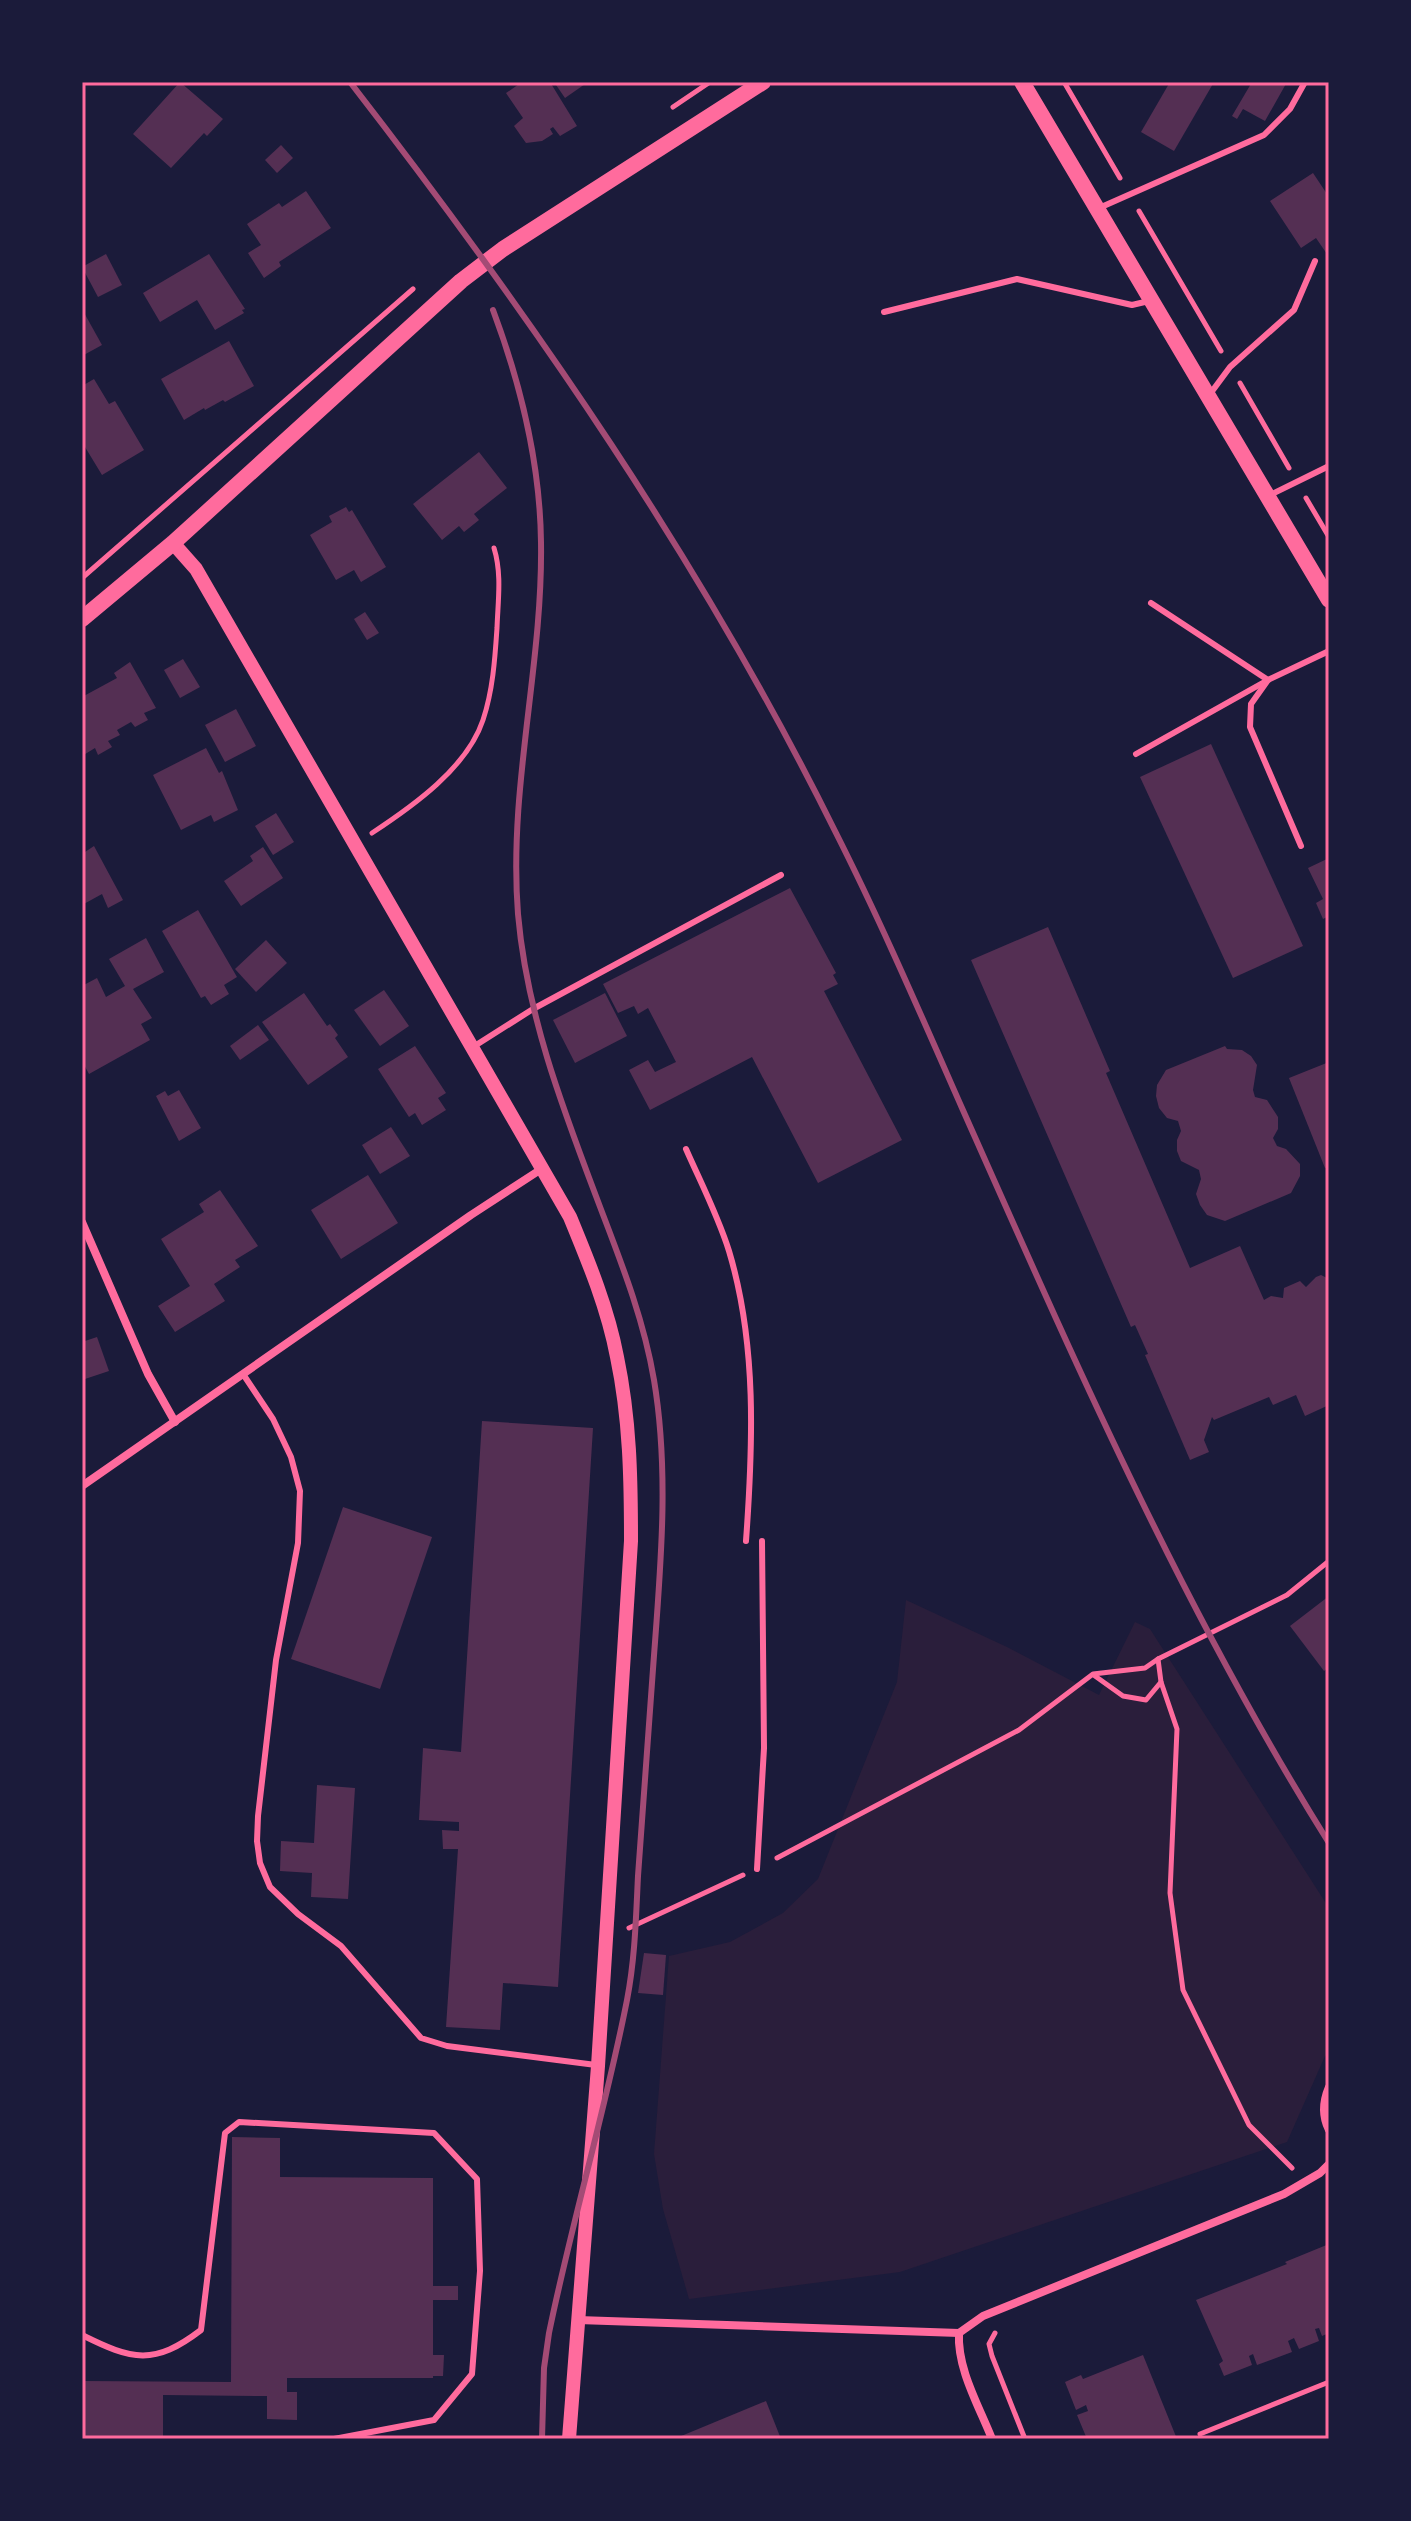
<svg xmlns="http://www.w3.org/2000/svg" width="1411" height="2521" viewBox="0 0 1411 2521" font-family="Montserrat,sans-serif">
	<rect width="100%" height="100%" fill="#1b1b3a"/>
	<path fill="#2a1e3b" d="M906 1600 1007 1647 1099 1695 1135 1622 1150 1629 1329 1908V2053L1325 2056 1287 2142 900 2272 689 2299 663 2209 654 2154 669 1956 730 1942 783 1913 818 1879 897 1682Z"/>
	<g fill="#542f53">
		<path d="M180 82 223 119 207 136 204 133 171 168 133 134Z"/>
		<path d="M522 82H550L577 126 560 136 553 127 550 129 553 134 542 141 526 143 514 126 523 118 506 93Z"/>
		<path d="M554 82H588L565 98Z"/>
		<path d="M1170 82H1214L1174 151 1141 132Z"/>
		<path d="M1252 82H1287L1265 121 1243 109 1237 119 1232 116Z"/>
		<path d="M281 145 293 158 277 173 265 160Z"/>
		<path d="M1313 173 1329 197V257L1316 238 1301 248 1270 201Z"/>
		<path d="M306 191 331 228 279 262 281 266 264 278 248 253 261 245 247 224 279 203 282 207Z"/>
		<path d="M106 254 122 285 98 297 82 267Z"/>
		<path d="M209 254 245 309 242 310 244 313 215 330 197 300 160 322 143 293Z"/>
		<path d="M82 309 102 345 82 356Z"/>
		<path d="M229 341 254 386 225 402 223 400 205 410 204 408 184 420 161 379Z"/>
		<path d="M94 379 109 404 115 401 144 450 102 475 85 447 82 449V386Z"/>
		<path d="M479 452 507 488 474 514 479 520 464 532 459 526 442 540 413 504Z"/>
		<path d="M346 507 349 512 352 510 386 567 361 582 354 570 336 580 310 535 332 522 329 516Z"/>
		<path d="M365 612 379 633 367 640 354 619Z"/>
		<path d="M183 659 200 687 180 698 164 670Z"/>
		<path d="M130 662 156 708 144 713 148 720 135 727 131 722 117 730 120 735 108 741 112 747 98 755 95 748 82 756V697L117 678 114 673Z"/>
		<path d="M236 709 256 746 225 762 205 725Z"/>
		<path d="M1211 744 1303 946 1233 978 1140 777Z"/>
		<path d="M206 748 219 773 222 771 238 810 214 822 211 815 181 830 153 775Z"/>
		<path d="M276 813 294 842 273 855 255 826Z"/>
		<path d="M94 846 123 900 108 908 102 894 82 905V854Z"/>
		<path d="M263 847 283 878 241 906 224 881 253 861 250 856Z"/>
		<path d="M1329 858V916L1323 919 1316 903 1323 899 1308 868Z"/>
		<path d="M790 888 836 973 833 975 838 984 824 991 902 1140 818 1183 752 1057 650 1110 629 1070 648 1060 655 1072 676 1062 648 1008 638 1014 634 1006 618 1013 603 984Z"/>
		<path d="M198 910 237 977 224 985 229 994 211 1005 205 996 201 998 162 931Z"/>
		<path d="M1048 927 1110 1071 1106 1073 1190 1268 1240 1246 1264 1300 1271 1296 1283 1298 1284 1288 1300 1281 1306 1287 1316 1277 1321 1275 1329 1279V1405L1305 1416 1296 1395 1273 1405 1269 1397 1214 1420 1212 1417 1204 1440 1209 1452 1190 1460 1145 1355 1148 1354 1135 1325 1131 1327 971 960Z"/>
		<path d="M146 938 164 972 133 989 152 1018 141 1024 150 1040 89 1074 82 1061V1010L85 1008 82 1002V986L97 978 106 997 125 986 109 959Z"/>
		<path d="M266 940 287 963 256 992 235 969Z"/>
		<path d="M384 990 409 1026 380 1046 354 1010Z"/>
		<path d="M304 993 327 1026 330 1024 338 1035 335 1038 348 1057 308 1085 262 1022Z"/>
		<path d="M605 993 627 1036 575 1063 553 1020Z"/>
		<path d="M258 1025 269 1040 240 1060 230 1046Z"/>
		<path d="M415 1046 446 1093 438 1098 446 1110 422 1125 415 1113 409 1117 378 1069Z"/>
		<path d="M1225 1046 1227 1049 1242 1050 1251 1056 1257 1065 1253 1090 1255 1097 1267 1100 1278 1117V1129L1273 1138 1277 1146 1286 1149 1300 1164V1176L1291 1193 1225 1221 1207 1215 1200 1205 1196 1194 1201 1179 1199 1170 1181 1161 1177 1151V1140L1181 1131 1178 1121 1167 1118 1159 1108 1156 1096 1157 1085 1166 1070Z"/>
		<path d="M1329 1062V1167L1325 1168 1289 1078Z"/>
		<path d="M179 1090 201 1128 179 1141 156 1096 165 1091 168 1096Z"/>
		<path d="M391 1127 410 1156 380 1174 362 1145Z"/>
		<path d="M368 1175 398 1223 341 1259 311 1210Z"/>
		<path d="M220 1190 258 1246 235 1260 240 1267 214 1284 225 1301 175 1332 158 1306 190 1286 161 1239 204 1212 199 1204Z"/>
		<path d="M97 1337 109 1371 82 1380V1342Z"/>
		<path d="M482 1421 593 1428 558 1987 503 1983 500 2030 446 2027 458 1849H443L442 1830 459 1831V1822L419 1820 423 1748 461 1752Z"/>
		<path d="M343 1507 432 1537 380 1689 291 1659Z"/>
		<path d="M1329 1596V1667L1324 1671 1290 1626Z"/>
		<path d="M317 1785 355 1788 348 1899 311 1897 312 1873 280 1871 281 1841 314 1843Z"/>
		<path d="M644 1953 666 1955 663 1995 638 1993Z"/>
		<path d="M232 2137 280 2138V2177L433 2178V2286H458V2300H433V2355H444L443 2376H433V2378H287V2392H297V2420L267 2419V2396L163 2395V2439H82V2381L231 2382Z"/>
		<path d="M1329 2244V2333L1322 2336 1319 2328 1315 2329 1319 2341 1299 2349 1294 2338 1288 2341 1292 2352 1257 2365 1253 2354 1249 2356 1252 2365 1224 2376 1219 2364 1223 2361 1196 2300 1287 2264 1285 2262Z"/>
		<path d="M1143 2355 1177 2439H1087L1077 2415 1088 2411 1086 2405 1076 2410 1065 2382 1081 2375 1083 2379Z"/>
		<path d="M766 2401 781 2439H674Z"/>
	</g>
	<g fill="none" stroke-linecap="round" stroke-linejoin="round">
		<g stroke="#ff6b9d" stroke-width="5">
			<path d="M1064 82 1120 178"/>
			<path d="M673 107 710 82"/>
			<path d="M1139 211 1221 351"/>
			<path d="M1240 383 1289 468"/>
			<path d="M1306 498 1329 537"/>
			<path d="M82 578 413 289"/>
			<path d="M372 833C413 806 467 768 483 720 493 690 495 658 497 628 498 600 502 574 494 548"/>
			<path d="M1095 1676 1123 1696 1146 1700 1161 1682 1158 1659 1287 1595 1329 1561"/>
			<path d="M1161 1682 1177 1729 1170 1893 1183 1990 1249 2125 1292 2168"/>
			<path d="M777 1858 1019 1730 1093 1674 1145 1668 1158 1659"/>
			<path d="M629 1928 743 1875"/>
			<path d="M995 2333 989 2344 992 2356 1025 2439"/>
			<path d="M1200 2434 1329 2382"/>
		</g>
		<g stroke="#ff6b9d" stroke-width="6">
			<path d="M1099 208 1264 135 1290 109 1305 82"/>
			<path d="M884 312 1017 279 1132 305 1149 301"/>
			<path d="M1210 394 1230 367 1294 310 1315 261"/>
			<path d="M1268 496 1329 466"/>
			<path d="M1136 754 1268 680 1151 603"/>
			<path d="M1301 846 1250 727 1251 704 1268 680 1329 651"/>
			<path d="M473 1047 533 1009 781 875"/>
			<path d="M686 1149C701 1183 718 1216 729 1251 757 1344 753 1445 746 1541"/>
			<path d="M243 1374 273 1419 291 1457 300 1491 298 1543 276 1660 258 1816 257 1841 260 1863 270 1887 298 1914 341 1946 421 2038 447 2046 596 2065"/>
			<path d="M757 1869 764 1748 762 1541"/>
			<path d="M82 2335C132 2360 154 2366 201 2330L225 2133 239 2122 434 2133 477 2179 480 2271 472 2374 434 2420 334 2439"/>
		</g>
		<g stroke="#ff6b9d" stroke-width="8">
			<path d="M82 1222 148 1374 175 1422"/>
			<path d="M82 1486 471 1215 543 1168"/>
			<path d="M1329 2087C1323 2101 1322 2116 1329 2130"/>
			<path d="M578 2320 959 2333 983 2316 1284 2194 1320 2173 1329 2164"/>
			<path d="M959 2333C957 2369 979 2406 992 2439"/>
		</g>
		<path stroke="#ff6b9d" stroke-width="14" d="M173 543 196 569 570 1217C589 1263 608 1309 617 1357 630 1419 631 1479 631 1541L598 2066 569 2439"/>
		<g stroke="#ff6b9d" stroke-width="16">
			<path d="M1022 82 1329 600"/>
			<path d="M82 619 173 543 461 281 503 249 763 82"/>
		</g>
		<g stroke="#a44b75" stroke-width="6">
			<path d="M350 82C532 317 703 564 835 831 881 922 921 1015 962 1108 1073 1358 1183 1610 1329 1843"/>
			<path d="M493 310C521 385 540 461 541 542 543 666 508 788 518 914 527 1018 565 1114 602 1212 623 1267 644 1321 654 1380 670 1475 660 1573 653 1669 648 1738 643 1807 638 1876 636 1917 635 1959 627 2000 605 2112 572 2221 549 2333L544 2368 542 2439"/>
		</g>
	</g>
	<rect width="1411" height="2521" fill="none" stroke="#1b1b3a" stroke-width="168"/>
	<rect x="84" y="84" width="1243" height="2353" fill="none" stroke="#ff6b9d" stroke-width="3"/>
</svg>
